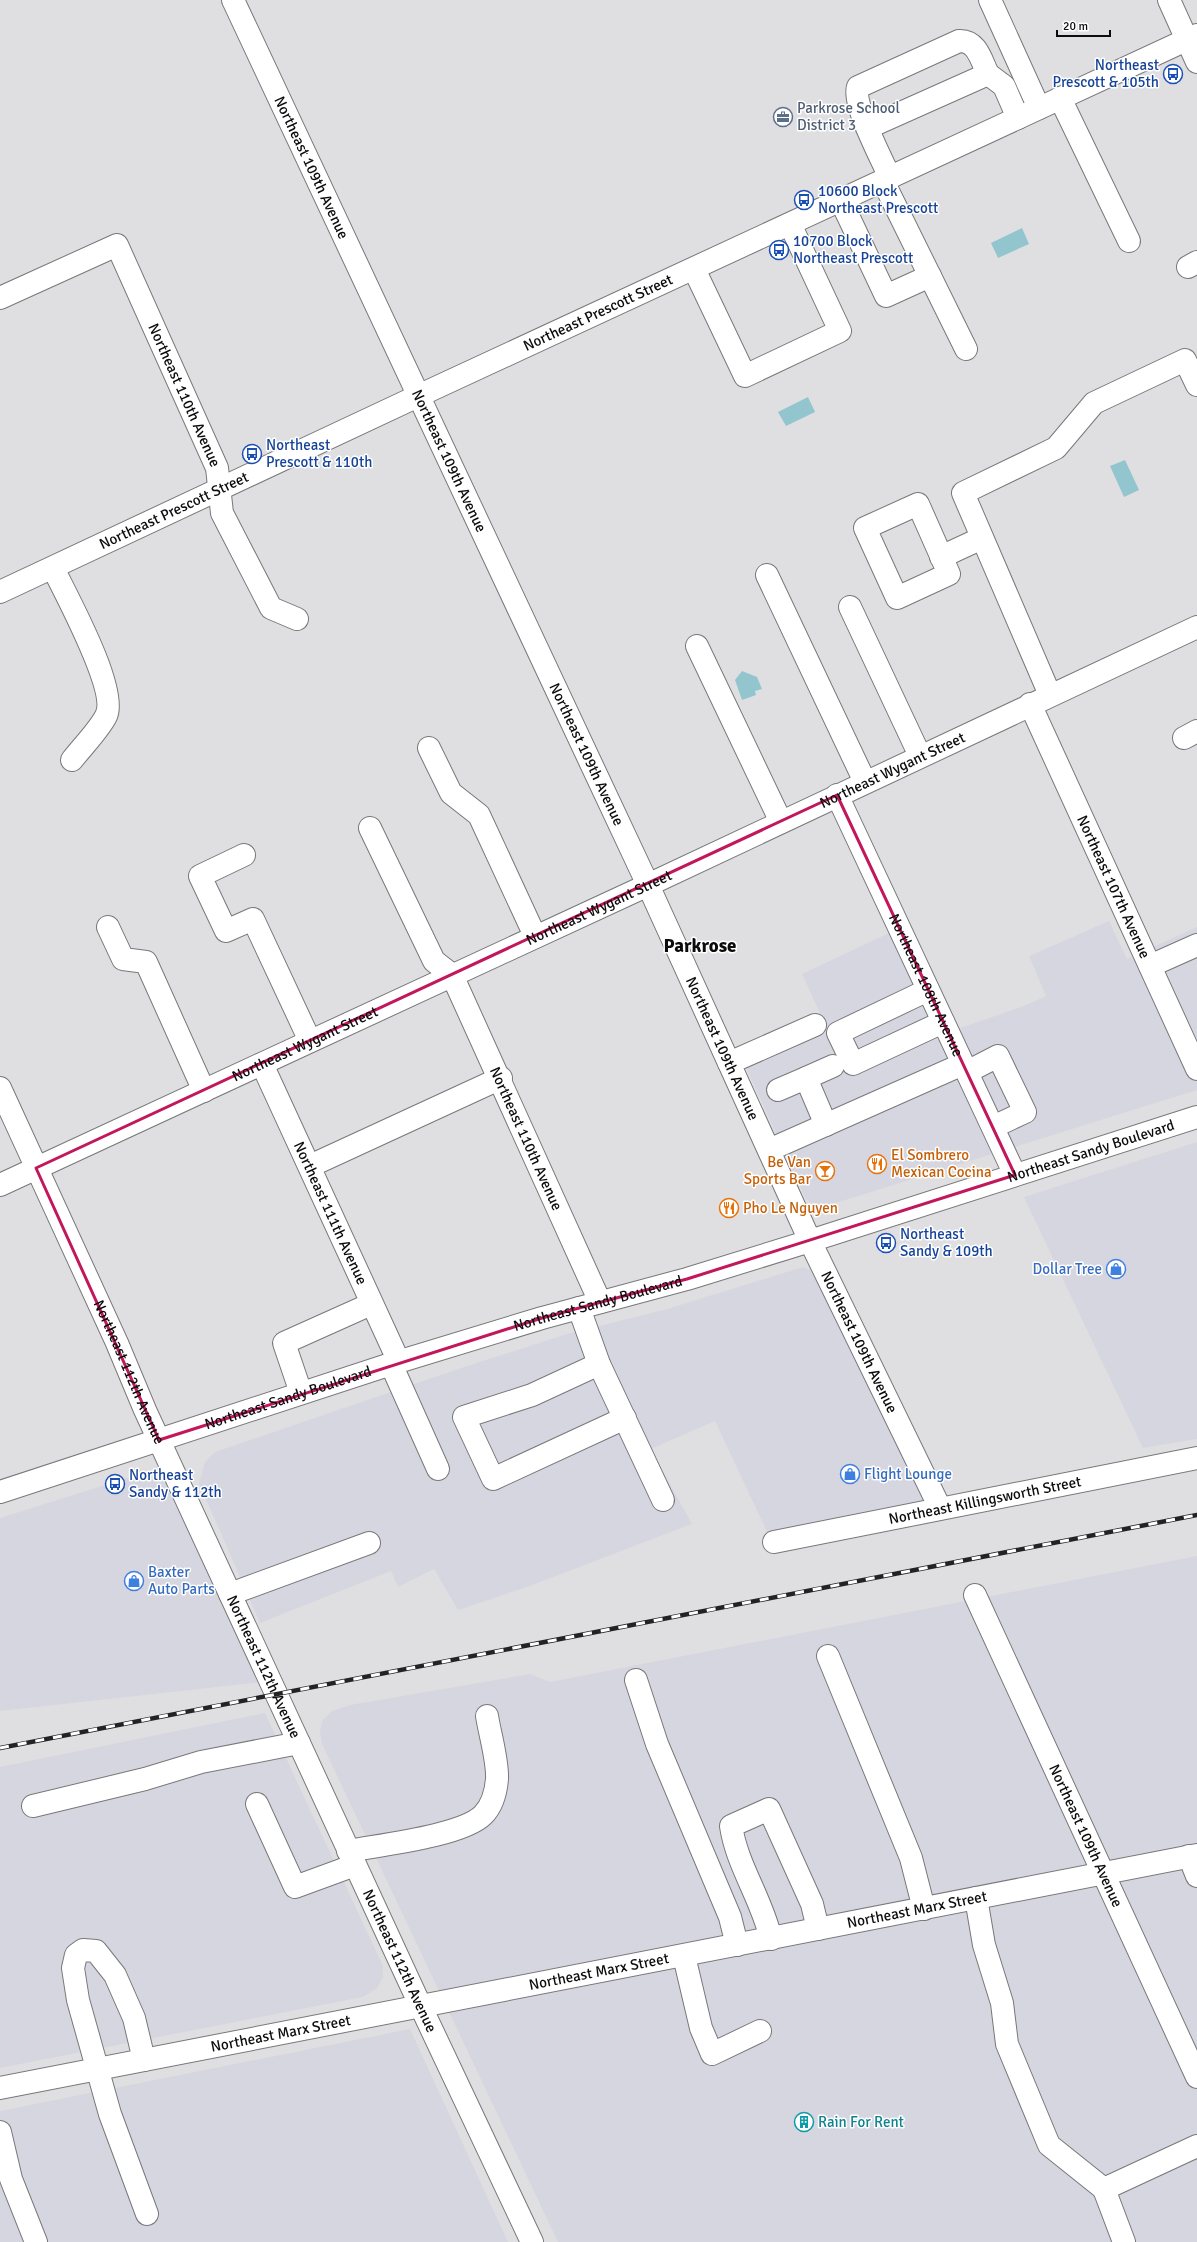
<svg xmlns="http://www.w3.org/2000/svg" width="1197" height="2242" viewBox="0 0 1197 2242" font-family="Signika,sans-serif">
	<rect width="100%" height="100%" fill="#dfdfe1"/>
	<g fill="#d6d6e0">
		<path d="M1109 921 1127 959 1197 927V1090L823 1207 814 1206 805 1198 745 1065 827 1028 802 974 889 933 937 1036 1024 1006 1046 996 1029 956Z"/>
		<path d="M1197 1142V1439L1143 1448 1024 1197Z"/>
		<path d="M803 1267 810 1270 825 1293 927 1503 770 1538 715 1421 651 1449 692 1524 524 1588 458 1610 434 1569 398 1587 391 1571 260 1623 199 1483 205 1462 215 1452 467 1366 567 1334 667 1309Z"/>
		<path d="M140 1474 157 1475 166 1484 263 1682 0 1711V1518Z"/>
		<path d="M1197 1556V2242H558L322 1744 320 1730 323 1720 332 1711 350 1705 530 1674 550 1682Z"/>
		<path d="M265 1713 383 1966V1977L377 1988 363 1997 0 2068V1767Z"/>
		<path d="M410 2029 508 2242H0V2111Z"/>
	</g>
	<g fill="#92c5ce">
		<path d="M1022 228 1029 244 998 258 991 243Z"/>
		<path d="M808 397 815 412 786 426 778 412Z"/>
		<path d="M1125 460 1139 490 1124 497 1110 466Z"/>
		<path d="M742 671 757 677 762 689 755 691 756 695 742 700 735 680Z"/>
	</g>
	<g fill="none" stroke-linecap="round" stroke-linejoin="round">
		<defs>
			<g id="minor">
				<path id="s1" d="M233 0 648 885 810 1241 940 1508"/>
				<path d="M990 0 1039 108"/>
				<path d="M1169 0 1197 62"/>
				<path d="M988 74 1004 86 1018 118"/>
				<path d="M1060 98 1129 241"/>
				<path d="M867 128 988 74C981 60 977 40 959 41L858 87C852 104 882 159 890 178"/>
				<path d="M883 181 966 349"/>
				<path d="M841 201 886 296 930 276"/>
				<path d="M1188 267 1197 262"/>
				<path d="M694 269 745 376 840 331 790 224"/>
				<path id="s2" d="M0 298 117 245 217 468 222 513 271 608 297 619"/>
				<path d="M918 504 949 574 897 598 865 528Z"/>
				<path d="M941 557 982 538"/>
				<path d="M53 568C66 595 119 691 106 716 99 730 82 747 72 760"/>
				<path d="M767 575 865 782"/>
				<path id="s3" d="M0 592 418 396 1197 35"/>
				<path d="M850 607 920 756"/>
				<path d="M697 646 781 822"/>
				<path d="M1050 695 963 493 1056 448 1094 403 1185 360 1197 385"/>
				<path id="s4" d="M1030 704 1197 1069"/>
				<path d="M1184 738 1197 731"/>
				<path d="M429 748 451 793 479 815 535 936"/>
				<path id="s5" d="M837 795 1015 1175"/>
				<path id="s6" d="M370 828 434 961 452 975 600 1302"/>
				<path d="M244 855 200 876 226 931 253 919 310 1041"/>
				<path d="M108 927 123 959 146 962 204 1091"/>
				<path d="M1150 966 1197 945"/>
				<path d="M928 990 838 1033 853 1064 943 1022"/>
				<path d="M729 1063 815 1025"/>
				<path id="s7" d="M262 1064 399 1362"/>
				<path d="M967 1072 998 1056 1025 1112 993 1127"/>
				<path id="s8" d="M0 1088 117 1343 145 1410 421 2007 532 2242"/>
				<path d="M778 1090 806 1078"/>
				<path d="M826 1125 806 1078 833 1066"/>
				<path d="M769 1150 963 1064"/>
				<path d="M310 1166 501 1078"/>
				<path id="s9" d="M0 1185 648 885 1197 627"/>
				<path d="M579 1308 599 1364 663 1500"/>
				<path d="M391 1364 438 1469"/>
				<path d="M599 1364 532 1395 464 1417 493 1479 625 1418"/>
				<path d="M301 1393 284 1343 371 1304"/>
				<path id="s10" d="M774 1542 1197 1458"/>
				<path d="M230 1594 369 1543"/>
				<path id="s11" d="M975 1595 1197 2077"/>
				<path d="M828 1656 911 1858 924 1909"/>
				<path d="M636 1680 657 1744 730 1917 737 1945"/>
				<path d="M257 1804 295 1887 355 1865"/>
				<path d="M33 1806 145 1779 201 1762 299 1743"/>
				<path d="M348 1851C379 1845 462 1836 483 1815 492 1806 496 1791 497 1779 498 1761 490 1735 487 1716"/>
				<path d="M1189 1856 1197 1876"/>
				<path d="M976 1898 984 1945 1002 2003 1007 2044 1049 2145 1104 2189 1197 2146"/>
				<path d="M771 1939C762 1899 737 1866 731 1826L769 1809 812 1904 818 1929"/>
				<path d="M684 1956 701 2028 712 2054 760 2031"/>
				<path d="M144 2060 134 2018 115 1975 96 1951 83 1950 76 1955 73 1968 78 2000 110 2114 147 2214"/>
				<path id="s12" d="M0 2088 1197 1855"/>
				<path d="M0 2132 11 2179 36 2242"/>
				<path d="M1104 2189 1124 2242"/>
			</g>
			<g id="major">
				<path id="s13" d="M0 1492 391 1364 542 1318 687 1279 810 1241 1197 1117"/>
			</g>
		</defs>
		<use href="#minor" stroke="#78787b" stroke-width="24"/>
		<use href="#major" stroke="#78787b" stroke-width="24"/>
		<use href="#minor" stroke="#fff" stroke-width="22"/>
		<use href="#major" stroke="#fff" stroke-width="22"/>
		<defs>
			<path id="rail" d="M0 1748 1197 1515"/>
		</defs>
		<use href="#rail" stroke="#232324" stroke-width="4.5"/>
		<use href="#rail" stroke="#fff" stroke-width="3" stroke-dasharray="9" stroke-linecap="butt"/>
	</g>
	<path fill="none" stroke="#c2185b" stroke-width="3" stroke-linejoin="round" d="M837 795 1015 1175 687 1279 542 1318 159 1440 36 1168Z"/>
	<defs>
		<symbol id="bus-ring" viewBox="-11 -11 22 22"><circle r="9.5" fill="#fff" stroke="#1a4fb4" stroke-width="1.5"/><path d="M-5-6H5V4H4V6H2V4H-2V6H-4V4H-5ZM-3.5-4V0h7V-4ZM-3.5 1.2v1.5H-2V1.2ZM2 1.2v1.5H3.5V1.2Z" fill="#1a4fb4"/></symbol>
		<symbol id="office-ring" viewBox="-11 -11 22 22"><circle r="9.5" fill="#fff" stroke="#5c6f8a" stroke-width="1.5"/><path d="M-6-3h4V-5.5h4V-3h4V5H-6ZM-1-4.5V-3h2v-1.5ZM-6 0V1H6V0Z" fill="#5c6f8a"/></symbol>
		<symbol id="restaurant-ring" viewBox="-11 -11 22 22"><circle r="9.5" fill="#fff" stroke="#e8710a" stroke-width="1.5"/><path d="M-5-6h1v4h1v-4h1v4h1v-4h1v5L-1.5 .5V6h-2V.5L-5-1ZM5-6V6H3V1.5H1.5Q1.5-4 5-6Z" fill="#e8710a"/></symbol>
		<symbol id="bar-ring" viewBox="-11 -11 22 22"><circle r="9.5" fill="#fff" stroke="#e8710a" stroke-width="1.5"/><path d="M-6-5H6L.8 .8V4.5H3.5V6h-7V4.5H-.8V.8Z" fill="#e8710a"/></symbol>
		<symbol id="shop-ring" viewBox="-11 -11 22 22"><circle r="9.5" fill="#fff" stroke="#3f7fe0" stroke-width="1.5"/><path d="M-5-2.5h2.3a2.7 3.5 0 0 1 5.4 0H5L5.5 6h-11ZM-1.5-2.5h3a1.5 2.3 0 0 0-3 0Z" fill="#3f7fe0"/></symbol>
		<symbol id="building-ring" viewBox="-11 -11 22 22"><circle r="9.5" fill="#fff" stroke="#0f9aa8" stroke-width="1.5"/><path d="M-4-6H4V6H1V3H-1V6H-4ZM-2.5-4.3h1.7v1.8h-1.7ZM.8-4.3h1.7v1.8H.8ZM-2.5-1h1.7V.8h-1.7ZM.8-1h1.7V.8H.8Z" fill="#0f9aa8"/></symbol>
	</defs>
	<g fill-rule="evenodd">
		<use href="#bus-ring" x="1162" y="63" width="22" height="22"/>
		<use href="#office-ring" x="772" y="106" width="22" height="22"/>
		<use href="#bus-ring" x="793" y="189" width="22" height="22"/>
		<use href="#bus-ring" x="768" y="239" width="22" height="22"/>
		<use href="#bus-ring" x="241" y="443" width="22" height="22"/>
		<use href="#restaurant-ring" x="866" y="1153" width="22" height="22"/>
		<use href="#bar-ring" x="814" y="1160" width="22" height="22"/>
		<use href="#restaurant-ring" x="718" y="1197" width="22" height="22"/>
		<use href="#bus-ring" x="875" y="1232" width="22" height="22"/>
		<use href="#shop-ring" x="1105" y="1258" width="22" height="22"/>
		<use href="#shop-ring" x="839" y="1463" width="22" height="22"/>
		<use href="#bus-ring" x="104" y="1473" width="22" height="22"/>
		<use href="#shop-ring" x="123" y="1570" width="22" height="22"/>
		<use href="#building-ring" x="793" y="2111" width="22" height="22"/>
	</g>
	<g text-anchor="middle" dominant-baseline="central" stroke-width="3" stroke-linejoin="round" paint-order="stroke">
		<g font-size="15" fill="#164399" stroke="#fff" text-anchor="start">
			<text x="1159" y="65" text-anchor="end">Northeast<tspan x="1159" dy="17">Prescott &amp; 105th</tspan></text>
			<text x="818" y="191">10600 Block<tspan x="818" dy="17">Northeast Prescott</tspan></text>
			<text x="793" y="241">10700 Block<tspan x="793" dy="17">Northeast Prescott</tspan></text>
			<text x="266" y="445">Northeast<tspan x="266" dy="17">Prescott &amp; 110th</tspan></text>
			<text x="900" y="1234">Northeast<tspan x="900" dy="17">Sandy &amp; 109th</tspan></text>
			<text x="129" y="1475">Northeast<tspan x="129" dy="17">Sandy &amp; 112th</tspan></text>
		</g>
		<g font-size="15" fill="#4e5e75" stroke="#fff" text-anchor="start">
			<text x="797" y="108">Parkrose School<tspan x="797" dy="17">District 3</tspan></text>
		</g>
		<g font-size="15" fill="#0c0c0d" stroke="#fff">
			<text stroke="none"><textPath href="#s1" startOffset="185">Northeast 109th Avenue</textPath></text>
			<text stroke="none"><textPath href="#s3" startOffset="660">Northeast Prescott Street</textPath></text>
			<text stroke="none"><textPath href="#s2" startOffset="293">Northeast 110th Avenue</textPath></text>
			<text stroke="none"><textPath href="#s1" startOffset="509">Northeast 109th Avenue</textPath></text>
			<text stroke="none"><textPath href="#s3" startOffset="192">Northeast Prescott Street</textPath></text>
			<text stroke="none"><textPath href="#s1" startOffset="833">Northeast 109th Avenue</textPath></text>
			<text stroke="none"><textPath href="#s9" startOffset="984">Northeast Wygant Street</textPath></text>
			<text stroke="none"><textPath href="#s4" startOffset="201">Northeast 107th Avenue</textPath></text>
			<text stroke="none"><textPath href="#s9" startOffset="660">Northeast Wygant Street</textPath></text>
			<text stroke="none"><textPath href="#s5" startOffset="210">Northeast 108th Avenue</textPath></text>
			<text stroke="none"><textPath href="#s9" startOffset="336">Northeast Wygant Street</textPath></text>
			<text stroke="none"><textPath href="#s1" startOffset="1157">Northeast 109th Avenue</textPath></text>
			<text stroke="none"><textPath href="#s6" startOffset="350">Northeast 110th Avenue</textPath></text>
			<text stroke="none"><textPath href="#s13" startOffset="1143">Northeast Sandy Boulevard</textPath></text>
			<text stroke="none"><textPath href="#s7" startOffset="164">Northeast 111th Avenue</textPath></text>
			<text stroke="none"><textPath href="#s13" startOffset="627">Northeast Sandy Boulevard</textPath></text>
			<text stroke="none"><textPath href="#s1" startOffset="1481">Northeast 109th Avenue</textPath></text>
			<text stroke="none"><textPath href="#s8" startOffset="312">Northeast 112th Avenue</textPath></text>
			<text stroke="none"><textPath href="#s13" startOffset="303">Northeast Sandy Boulevard</textPath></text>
			<text stroke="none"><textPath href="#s10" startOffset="215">Northeast Killingsworth Street</textPath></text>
			<text stroke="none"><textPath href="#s8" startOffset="636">Northeast 112th Avenue</textPath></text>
			<text stroke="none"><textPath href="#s11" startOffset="265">Northeast 109th Avenue</textPath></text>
			<text stroke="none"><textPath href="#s12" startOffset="934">Northeast Marx Street</textPath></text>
			<text stroke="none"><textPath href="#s8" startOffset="960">Northeast 112th Avenue</textPath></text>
			<text stroke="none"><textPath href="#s12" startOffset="610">Northeast Marx Street</textPath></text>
			<text stroke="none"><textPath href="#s12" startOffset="286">Northeast Marx Street</textPath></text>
		</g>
		<g font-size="15" fill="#c56008" stroke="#fff" text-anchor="start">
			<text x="891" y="1155">El Sombrero<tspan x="891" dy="17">Mexican Cocina</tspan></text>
			<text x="811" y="1162" text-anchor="end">Be Van<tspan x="811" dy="17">Sports Bar</tspan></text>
			<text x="743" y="1208">Pho Le Nguyen</text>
		</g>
		<g font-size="15" fill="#366cbe" stroke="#fff" text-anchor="start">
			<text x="1102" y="1269" text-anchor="end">Dollar Tree</text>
			<text x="864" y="1474">Flight Lounge</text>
			<text x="148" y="1572">Baxter<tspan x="148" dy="17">Auto Parts</tspan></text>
		</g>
		<g font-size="15" fill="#0d838f" stroke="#fff" text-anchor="start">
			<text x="818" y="2122">Rain For Rent</text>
		</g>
		<g font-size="19" font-weight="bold" fill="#0c0c0d" stroke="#fff">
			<text x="700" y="946">Parkrose</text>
		</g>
	</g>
	<path d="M1057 30v6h53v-6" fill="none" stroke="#0c0c0d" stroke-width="2"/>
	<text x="1063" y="30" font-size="12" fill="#0c0c0d" stroke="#ffffff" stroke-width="3" paint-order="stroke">20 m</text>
</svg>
